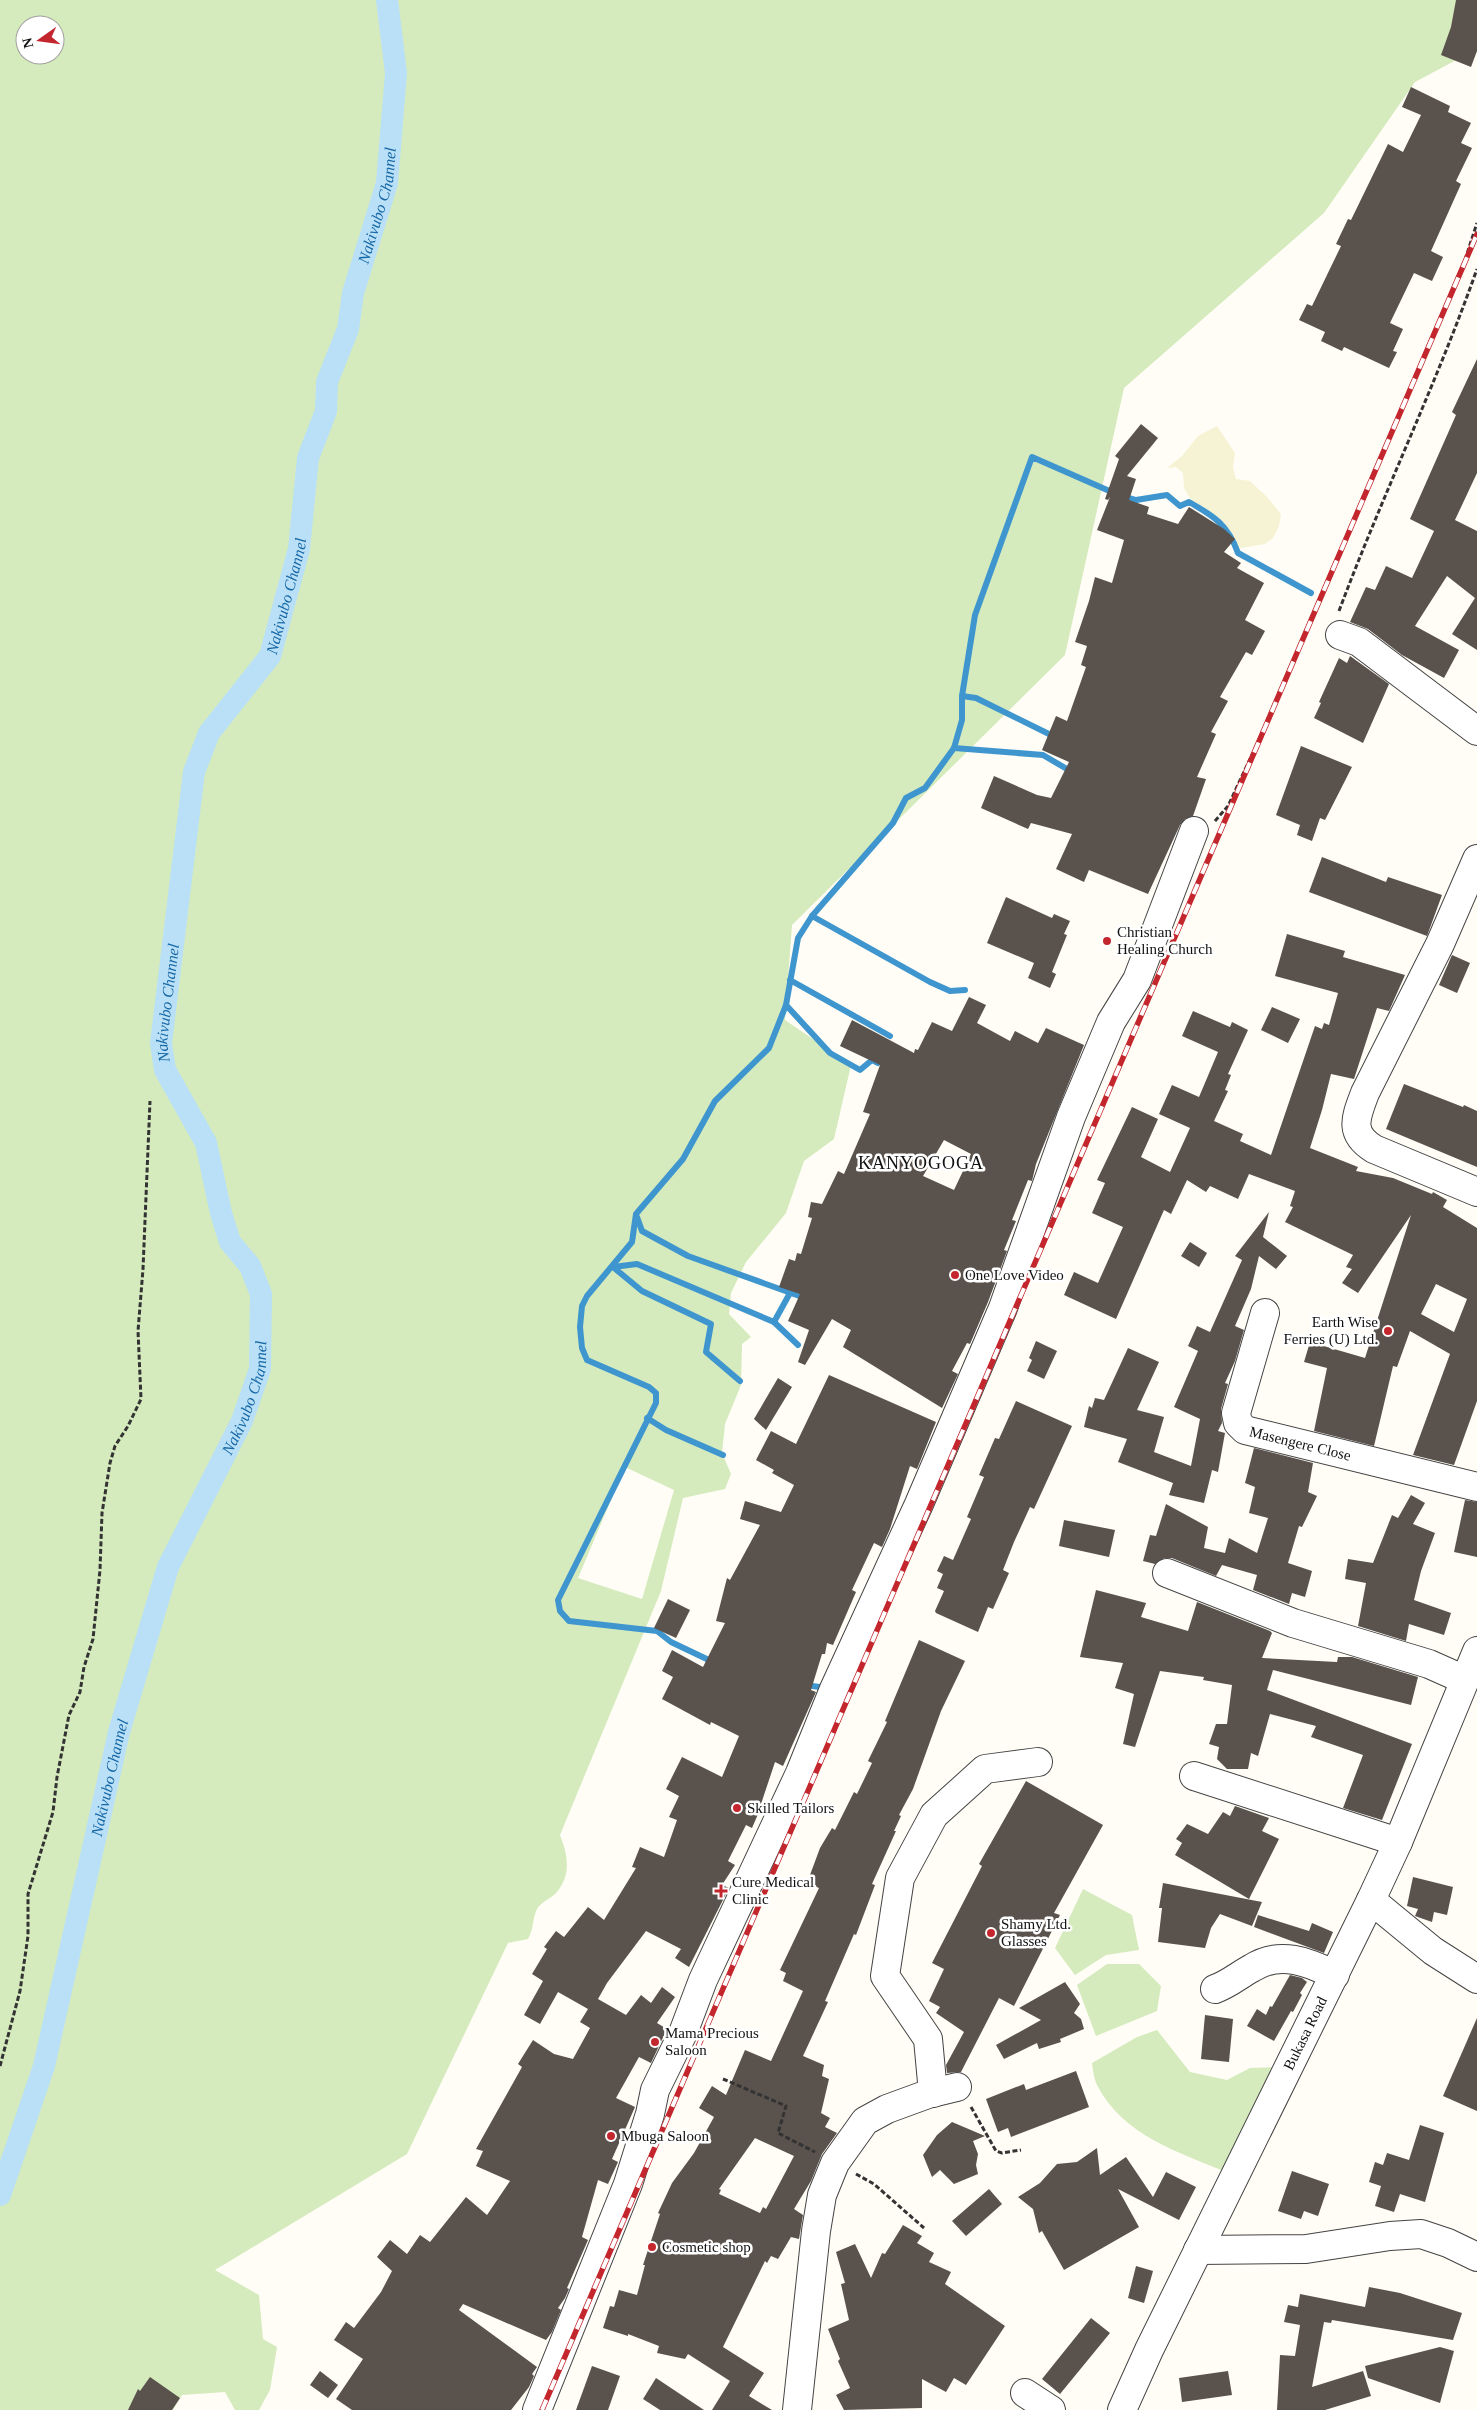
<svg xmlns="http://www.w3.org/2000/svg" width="1477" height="2410" viewBox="0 0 1477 2410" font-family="Georgia,serif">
	<rect width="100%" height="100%" fill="#fffdf5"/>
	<path fill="#f6f3d4" d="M1217 426 1235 453 1233 467 1236 479 1250 481 1267 497 1281 514 1279 526 1273 538 1265 544 1240 548 1224 540 1226 528 1219 519 1205 508 1192 502 1184 488 1183 473 1176 467 1167 468 1182 456 1198 436Z"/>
	<g fill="#d5ebbd" fill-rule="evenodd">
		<path d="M0 0H1477V49L1415 82 1324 213 1124 388 1065 655 792 925 785 1020 851 1065 834 1139 804 1161 786 1213 746 1262 731 1293 729 1314 751 1337 742 1344 741 1385 725 1424 722 1453 731 1474 725 1489 683 1498 661 1591 560 1835C568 1855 572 1876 555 1894 550 1899 541 1902 537 1909 532 1919 534 1929 528 1939L508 1943 407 2154 215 2270 259 2295 263 2339 277 2347 270 2390 259 2410H235L225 2392 182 2395 173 2410H0ZM25 25H55V55H25ZM625 1467 674 1490 642 1599 578 1578Z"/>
		<path d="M1083 1889 1132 1915 1139 1950 1106 1955 1075 1975 1055 1948Z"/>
		<path d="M1107 1964H1139L1161 1986 1157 2011 1096 2036 1077 1985Z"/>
		<path d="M1157 2030 1190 2072 1227 2080 1250 2068 1282 2067 1228 2173C1179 2152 1123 2136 1097 2085 1094 2079 1093 2070 1092 2063L1137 2037Z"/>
	</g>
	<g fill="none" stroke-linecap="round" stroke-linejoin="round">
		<g stroke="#3f96cf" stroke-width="6">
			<path d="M1123 496 1136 500 1167 495 1180 506 1189 502C1214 516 1228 525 1238 553L1311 593"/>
			<path d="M962 696 976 698 1055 737"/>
			<path d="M954 748 1043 755 1072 772"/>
			<path d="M812 916 930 982 950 991 965 990"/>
			<path d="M790 980 890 1036"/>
			<path d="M786 1005 830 1053 860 1070 872 1060 878 1063"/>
			<path d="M637 1217 642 1231 688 1256 805 1298"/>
			<path d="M613 1267 637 1264 774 1322 798 1345"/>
			<path d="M613 1267 642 1291 711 1324 706 1352 740 1381"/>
			<path d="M774 1322 790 1293"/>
			<path d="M647 1418 666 1430 723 1455"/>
			<path d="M713 1662 671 1642 657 1631 569 1621 560 1611 558 1600 656 1403V1393L649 1387 587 1360 582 1348 580 1327 582 1306 587 1296 632 1242 636 1214 683 1159 715 1101 769 1048 786 1005 798 938 812 916 893 823 906 798 925 788 954 748 962 720V696L975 615 1032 457 1114 493"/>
			<path d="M805 1685 827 1688"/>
		</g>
		<path stroke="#b9e0f7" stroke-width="22" id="s1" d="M0 2195 44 2066 119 1732 168 1567 242 1421 260 1369 261 1294 250 1266 230 1242 221 1213 206 1143 165 1070 161 1043 194 772 209 733 270 656 299 549 308 458 326 411 327 382 348 329 353 293 387 183 396 73 387 0"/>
	</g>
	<g fill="#5a524d" fill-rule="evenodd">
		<path d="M1456 0H1477V51L1471 67 1441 55 1451 27Z"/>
		<path d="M1411 87 1450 106 1448 112 1471 123 1461 143 1472 148 1456 181 1461 184 1431 251 1443 257 1432 281 1414 273 1390 323 1403 329 1393 351 1397 352 1389 368 1344 347 1342 351 1321 341 1325 332 1299 320 1307 304 1312 306 1341 246 1336 244 1348 219 1351 220 1388 144 1403 152 1421 115 1402 107Z"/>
		<path d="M1477 359V473L1455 520 1477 531V650L1452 634 1475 598 1447 576 1415 626 1459 650 1444 678 1402 655 1368 629 1350 622 1366 587 1375 590 1386 566 1412 578 1434 531 1410 519 1456 415 1452 412Z"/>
		<path d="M1141 424 1158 438 1127 476 1136 479 1129 500 1149 507 1147 514 1178 524 1189 507 1224 529 1235 539 1224 552 1241 563 1237 568 1264 583 1245 620 1265 631 1252 655 1246 652 1220 697 1228 701 1211 732 1216 734 1197 777 1206 779 1193 816 1185 819 1180 825 1148 894 1089 870 1084 882 1056 869 1072 834 1031 823 1028 829 981 808 994 776 1037 795 1051 798 1069 762 1042 750 1056 716 1067 721 1086 667 1081 665 1087 646 1075 642 1089 601 1095 577 1112 583 1124 540 1097 530 1110 497 1108 500 1105 499 1119 459 1115 456Z"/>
		<path d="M1350 656 1389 684 1363 743 1314 718 1321 703 1319 702 1339 658 1347 663Z"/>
		<path d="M1301 746 1352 767 1325 820 1320 818 1312 841 1297 835 1300 825 1276 815Z"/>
		<path d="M1322 857 1386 882 1388 877 1442 895 1427 936 1309 892Z"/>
		<path d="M1006 897 1052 918 1054 914 1070 921 1064 934 1067 935 1052 972 1056 974 1050 988 1028 978 1034 963 987 943Z"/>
		<path d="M1287 934 1345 951 1343 957 1405 975 1389 1011 1377 1008 1354 1079 1331 1074 1322 1110 1310 1148 1358 1167 1356 1171 1393 1178 1432 1194 1433 1192 1447 1200 1443 1207 1477 1228V1401L1454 1465 1413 1455 1450 1354 1410 1331 1397 1367 1393 1366 1374 1446 1314 1431 1327 1368 1304 1362 1310 1342 1365 1358 1411 1215 1358 1293 1342 1283 1352 1269 1346 1267 1353 1255 1285 1222 1293 1207 1290 1206 1295 1191 1249 1174 1238 1199 1210 1186 1206 1192 1187 1180 1171 1214 1164 1210 1116 1319 1064 1295 1074 1272 1098 1283 1123 1227 1092 1213 1105 1183 1097 1180 1132 1107 1158 1119 1141 1157 1170 1172 1190 1128 1159 1114 1172 1085 1199 1097 1218 1052 1182 1036 1193 1011 1230 1027 1232 1022 1248 1030 1228 1074 1231 1075 1225 1090 1228 1091 1214 1121 1243 1134 1240 1141 1271 1155 1315 1026 1322 1029 1324 1023 1329 1025 1338 993 1275 976ZM1436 1284 1467 1299 1454 1332 1421 1314Z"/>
		<path d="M1452 955 1470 963 1457 993 1439 985Z"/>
		<path d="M969 997 986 1005 977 1023 1010 1041 1015 1031 1038 1043 1046 1028 1084 1045 1036 1164 1032 1181 1028 1180 1012 1220 1016 1221 1004 1250 1007 1251 988 1302 970 1344 967 1343 952 1371 958 1374 942 1408 843 1347 851 1330 832 1319 805 1365 798 1362 809 1330 788 1321 800 1294 779 1287 789 1259 795 1261 797 1253 801 1254 812 1218 808 1217 811 1202 822 1204 838 1171 844 1174 870 1114 863 1112 880 1065 840 1046 852 1020 914 1053 915 1049 918 1050 932 1022 952 1031ZM944 1140 971 1154 954 1190 923 1176Z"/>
		<path d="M1272 1007 1300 1019 1288 1043 1261 1030Z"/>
		<path d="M1404 1084 1463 1107 1464 1105 1477 1111V1167L1386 1129Z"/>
		<path d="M1269 1212 1263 1237 1287 1256 1276 1269 1259 1256 1251 1289 1235 1326 1244 1330 1235 1361 1225 1383 1228 1384 1221 1409 1222 1423 1218 1431 1225 1433 1218 1472 1212 1470 1204 1503 1169 1495 1173 1483 1118 1462 1127 1439 1084 1427 1089 1406 1092 1408 1095 1398 1104 1400 1128 1348 1159 1362 1137 1410 1164 1417 1154 1452 1191 1466 1200 1419 1174 1407 1198 1351 1188 1346 1197 1326 1210 1332 1242 1260 1235 1256Z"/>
		<path d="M1190 1242 1207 1253 1199 1267 1181 1256Z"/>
		<path d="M1036 1341 1057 1351 1044 1379 1027 1371 1032 1360 1029 1358Z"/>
		<path d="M829 1375 936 1422 917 1469 910 1466 890 1529 882 1547 874 1543 852 1590 856 1592 833 1645 827 1643 825 1654H822L811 1690 816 1692 783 1766 775 1762 761 1804 762 1805 752 1828 746 1825 728 1861 735 1865 722 1885 729 1888 689 1967 675 1958 681 1949 646 1931 607 1983 598 1999 626 2015 641 1995 651 2003 662 1987 675 1997 657 2023 667 2029 651 2063 639 2057 616 2098 635 2107 612 2159 618 2162 608 2184 598 2180 582 2237 588 2240 567 2288 569 2289 565 2298 558 2308 561 2310 552 2332 546 2340 463 2304 459 2310 537 2367 532 2374 534 2376 529 2387 511 2410H352L336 2399 363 2359 334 2340 346 2322 354 2328 381 2292 392 2271 377 2257 390 2240 407 2254 420 2235 430 2242 466 2197 487 2215 510 2181 476 2166 483 2151 476 2149 522 2067 518 2064 533 2040 554 2054 573 2059 590 2028 580 2022 588 2009 558 1992 540 2024 524 2015 543 1981 532 1974 547 1949 544 1947 556 1931 564 1937 588 1907 604 1920 636 1868 632 1867 640 1847 664 1857 677 1820 669 1817 679 1796 666 1789 682 1757 722 1777 739 1736 711 1722 710 1725 662 1699 673 1677 662 1671 672 1650 703 1667 725 1623 716 1621 727 1578 730 1580 760 1525 740 1519 745 1501 781 1512 794 1485 772 1473 774 1470 756 1460 771 1431 796 1444Z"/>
		<path d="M778 1378 792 1387 766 1430 754 1419Z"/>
		<path d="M1016 1401 1072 1426 1034 1509 1030 1507 1014 1542 1003 1570 1009 1573 993 1609 988 1607 978 1632 936 1613 935 1611 944 1591 937 1588 943 1574 937 1571 944 1556 953 1560 971 1519 967 1517 984 1477 979 1475 995 1438 999 1439Z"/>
		<path d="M1254 1448 1313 1463 1308 1492 1317 1496 1302 1527 1299 1526 1288 1563 1312 1571 1305 1597 1292 1593 1289 1604 1253 1590 1257 1575 1222 1565 1216 1576 1172 1558H1164L1155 1564 1143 1561 1150 1535 1156 1536 1166 1504 1208 1527 1204 1548 1225 1553 1229 1538 1257 1553 1268 1518 1249 1513 1255 1487 1245 1483Z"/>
		<path d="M1411 1495 1425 1503 1413 1524 1435 1533 1421 1571 1414 1600 1451 1613 1444 1635 1409 1624 1406 1641 1358 1626 1366 1583 1345 1579 1348 1559 1373 1563 1392 1515 1398 1518Z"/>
		<path d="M1465 1500 1477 1502V1557L1454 1552Z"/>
		<path d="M1064 1520 1115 1530 1109 1557 1059 1546Z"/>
		<path d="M1096 1590 1146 1603 1141 1617 1188 1631 1197 1602 1270 1631 1272 1633 1262 1658 1337 1662 1338 1657H1352L1418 1677 1411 1705 1273 1670 1267 1690 1412 1744 1382 1820 1343 1808 1363 1755 1311 1737 1316 1726 1270 1714 1258 1756 1251 1753 1248 1769H1227L1217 1759 1219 1747 1209 1744 1216 1724H1227L1232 1685 1203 1680 1204 1677 1160 1671 1135 1747 1123 1744 1134 1694 1115 1688 1123 1663 1080 1657Z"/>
		<path d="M668 1599 690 1610 676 1638 654 1628Z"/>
		<path d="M919 1640 965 1661 941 1711 913 1789 899 1815 901 1816 894 1831H896L872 1884 875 1885 856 1935 854 1934 825 2001 828 2002 803 2056 824 2065 822 2076 829 2079 821 2113 830 2118 825 2127 837 2133 822 2154 811 2181 794 2209 803 2215 799 2239 791 2237 778 2259 771 2256 767 2263 765 2261 723 2347 764 2373 749 2396 772 2410H712L730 2381 688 2354 685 2359 657 2353 659 2346 628 2334V2336L603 2328 610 2306 614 2307 619 2290 637 2295 645 2265H643L660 2214 658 2213 672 2183 694 2153 714 2117 699 2108 712 2086 726 2095 745 2050 771 2061 803 1991 783 1981 786 1973 780 1970 819 1888 807 1883 820 1848 832 1828 835 1830 854 1792 857 1794 872 1763 868 1761 887 1722 885 1721ZM755 2138 794 2156 766 2209 763 2207 760 2213 719 2194 721 2190 719 2189Z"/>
		<path d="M1026 1781 1103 1825 1054 1913 1060 1915 1014 2006 999 1998 961 2072 947 2073 946 2065 964 2032 936 2013 940 2007 929 2001 944 1969 932 1963 982 1866 979 1864Z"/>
		<path d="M1235 1806 1269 1818 1262 1831 1279 1839 1249 1899 1175 1855 1182 1843 1176 1839 1187 1824 1208 1834 1223 1812 1230 1816Z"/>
		<path d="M1413 1877 1453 1887 1447 1915 1434 1912 1432 1922 1415 1916 1418 1909 1407 1906Z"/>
		<path d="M1163 1883 1262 1902 1252 1926 1220 1914 1211 1928 1205 1948 1158 1942 1162 1908H1159Z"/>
		<path d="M1258 1915 1309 1931 1312 1923 1333 1932 1324 1953 1254 1927Z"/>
		<path d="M1290 1975 1302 1978 1307 1982 1300 1993 1302 1995 1293 2012 1291 2011 1274 2041 1247 2026 1257 2009 1266 2015 1270 2006 1272 2007Z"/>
		<path d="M1065 1982 1080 2004 1074 2013 1081 2019 1084 2029 1060 2039 1061 2042 1039 2049 1037 2043 1004 2059 996 2045 1041 2020 1019 2008Z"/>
		<path d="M1205 2015 1233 2019 1229 2062 1201 2059Z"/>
		<path d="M1477 2018V2111L1443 2096Z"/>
		<path d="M1076 2071 1089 2107 1011 2137 1008 2128 998 2132 986 2099 1024 2084 1026 2090Z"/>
		<path d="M952 2122 985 2136 973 2141 978 2154 976 2165 978 2174 954 2184 940 2170 932 2177 923 2155 937 2135Z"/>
		<path d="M1420 2125 1444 2133 1425 2202 1400 2194 1394 2212 1375 2206 1381 2186 1369 2182 1375 2162 1383 2165 1387 2153 1409 2160Z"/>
		<path d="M1097 2148 1100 2175 1126 2157 1153 2197 1166 2172 1196 2187 1179 2220 1118 2189 1139 2227 1064 2270 1042 2231 1039 2233 1033 2209 1018 2197 1040 2183 1057 2164 1077 2162Z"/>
		<path d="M1292 2171 1329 2184 1318 2216 1304 2211 1301 2219 1278 2211Z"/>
		<path d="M989 2189 1002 2204 966 2236 952 2221Z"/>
		<path d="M903 2225 922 2236 917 2243 934 2253 929 2262 951 2272 945 2284 1005 2326 966 2385 954 2378 946 2392 922 2379V2408L844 2410 836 2395 850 2388 838 2361 840 2359 828 2329 849 2320 841 2284 845 2283 836 2252 855 2244 871 2278 882 2253 885 2254Z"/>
		<path d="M1136 2266 1153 2271 1144 2303 1128 2298Z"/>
		<path d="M1369 2287 1400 2293 1462 2313 1453 2340 1332 2320 1331 2323 1324 2322 1312 2387 1363 2371 1371 2396 1325 2410H1277L1280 2355 1295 2356 1300 2325 1284 2322 1288 2305 1298 2307 1300 2294 1365 2307Z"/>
		<path d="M1091 2318 1110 2333 1060 2394 1042 2379Z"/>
		<path d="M1440 2347 1454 2351 1440 2403 1368 2378 1365 2366Z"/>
		<path d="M592 2366 620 2376 608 2410H576Z"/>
		<path d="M320 2371 338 2385 328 2398 310 2385Z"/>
		<path d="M1228 2371 1232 2395 1182 2402 1179 2378Z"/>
		<path d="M150 2377 180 2398 172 2410H128L138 2389 140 2391Z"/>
		<path d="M656 2378 704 2410H660L643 2399Z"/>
	</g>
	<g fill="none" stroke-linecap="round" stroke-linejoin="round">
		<defs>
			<g id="minor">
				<path d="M1340 635 1359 642 1477 731"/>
				<path d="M1477 859 1440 944 1365 1093C1356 1117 1348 1133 1374 1149L1477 1192"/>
				<path id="s2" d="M1265 1313 1236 1413 1238 1423 1245 1430 1477 1487"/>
				<path d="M1167 1573 1293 1623 1429 1664 1465 1680"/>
				<path d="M1194 1776 1398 1842"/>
				<path d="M1371 1900 1433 1951 1477 1979"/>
				<path d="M1215 1989C1229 1984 1239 1975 1252 1968 1280 1950 1308 1962 1335 1975"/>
				<path d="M933 2093 928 2039 885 1976 900 1878 934 1815 985 1769 1038 1762"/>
				<path d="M1198 2250 1306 2249 1390 2236 1421 2234 1448 2243 1477 2257"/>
				<path d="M1025 2393 1051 2410"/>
				<path d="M537 2410 628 2184 650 2114 655 2090 683 2033 703 1980 800 1773 834 1689 919 1504 1003 1308 1071 1117 1111 1022 1137 980 1194 831"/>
				<path d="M797 2410 816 2231 822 2195 835 2163 865 2121 887 2109 928 2094 957 2087"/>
				<path id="s3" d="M1122 2410 1149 2350 1371 1900 1398 1842 1477 1651"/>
			</g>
		</defs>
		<use href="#minor" stroke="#444" stroke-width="30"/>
		<g stroke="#333" stroke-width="3" stroke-dasharray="5 2.5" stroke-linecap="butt">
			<path d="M1339 611C1382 496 1436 385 1477 269"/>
			<path d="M1215 821 1228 806 1257 744 1465 260 1477 223"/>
			<path d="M0 2066 20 1991 28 1936V1894L53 1812 57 1777 69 1715 80 1692 84 1667 93 1639 100 1570 102 1513 110 1463 115 1446 128 1426 141 1399 138 1331 143 1269 150 1101"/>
			<path d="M723 2079 786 2106 778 2133 815 2152"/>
			<path d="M971 2107 996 2151 1002 2153 1021 2150"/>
			<path d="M856 2174 874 2184 924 2228"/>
		</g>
		<use href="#minor" stroke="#fff" stroke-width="28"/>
		<defs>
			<path id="rail" d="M542 2410 1477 234"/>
		</defs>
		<use href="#rail" stroke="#c4262e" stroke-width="5.5"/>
		<use href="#rail" stroke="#fff" stroke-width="4" stroke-dasharray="11" stroke-linecap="butt"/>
	</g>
	<g fill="#c4262e" stroke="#fff" stroke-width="2">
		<circle cx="1107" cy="941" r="5"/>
		<circle cx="955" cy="1275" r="5"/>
		<circle cx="1388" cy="1331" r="5"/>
		<circle cx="737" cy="1808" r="5"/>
		<path d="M718.5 1883.5h5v5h5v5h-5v5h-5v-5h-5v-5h5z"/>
		<circle cx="991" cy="1933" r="5"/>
		<circle cx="655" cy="2042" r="5"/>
		<circle cx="611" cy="2136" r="5"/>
		<circle cx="652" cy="2247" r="5"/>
	</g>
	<g text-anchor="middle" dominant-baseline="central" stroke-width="5" stroke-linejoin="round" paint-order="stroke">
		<g font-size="15" fill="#111" stroke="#fff" text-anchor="start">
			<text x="1117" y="932">Christian<tspan x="1117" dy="17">Healing Church</tspan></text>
			<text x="965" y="1275">One Love Video</text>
			<text x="1378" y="1322" text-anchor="end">Earth Wise<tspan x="1378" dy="17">Ferries (U) Ltd.</tspan></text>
			<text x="747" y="1808">Skilled Tailors</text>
			<text x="732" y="1882">Cure Medical<tspan x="732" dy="17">Clinic</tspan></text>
			<text x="1001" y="1924">Shamy Ltd.<tspan x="1001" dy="17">Glasses</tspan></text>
			<text x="665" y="2033">Mama Precious<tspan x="665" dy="17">Saloon</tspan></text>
			<text x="621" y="2136">Mbuga Saloon</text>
			<text x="662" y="2247">Cosmetic shop</text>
		</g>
		<g font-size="15" fill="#111" stroke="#fff">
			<text stroke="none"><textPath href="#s2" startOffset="181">Masengere Close</textPath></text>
			<text stroke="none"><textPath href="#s3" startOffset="419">Bukasa Road</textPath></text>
		</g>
		<g font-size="16" font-style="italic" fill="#1768a6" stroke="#fff">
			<text stroke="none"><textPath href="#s1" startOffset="2098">Nakivubo Channel</textPath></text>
			<text stroke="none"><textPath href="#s1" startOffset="1694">Nakivubo Channel</textPath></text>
			<text stroke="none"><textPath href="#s1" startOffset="1259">Nakivubo Channel</textPath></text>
			<text stroke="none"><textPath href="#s1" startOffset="838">Nakivubo Channel</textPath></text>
			<text stroke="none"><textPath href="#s1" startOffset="432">Nakivubo Channel</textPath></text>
		</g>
		<g font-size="18" letter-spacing="1" fill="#111" stroke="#fff">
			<text x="921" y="1163">KANYOGOGA</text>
		</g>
	</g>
	<g transform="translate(40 40) rotate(256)"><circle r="24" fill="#ffffff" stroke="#a0a0a0"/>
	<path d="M0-4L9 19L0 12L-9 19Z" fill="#c4262e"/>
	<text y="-8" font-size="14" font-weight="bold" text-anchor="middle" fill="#111111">N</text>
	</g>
</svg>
